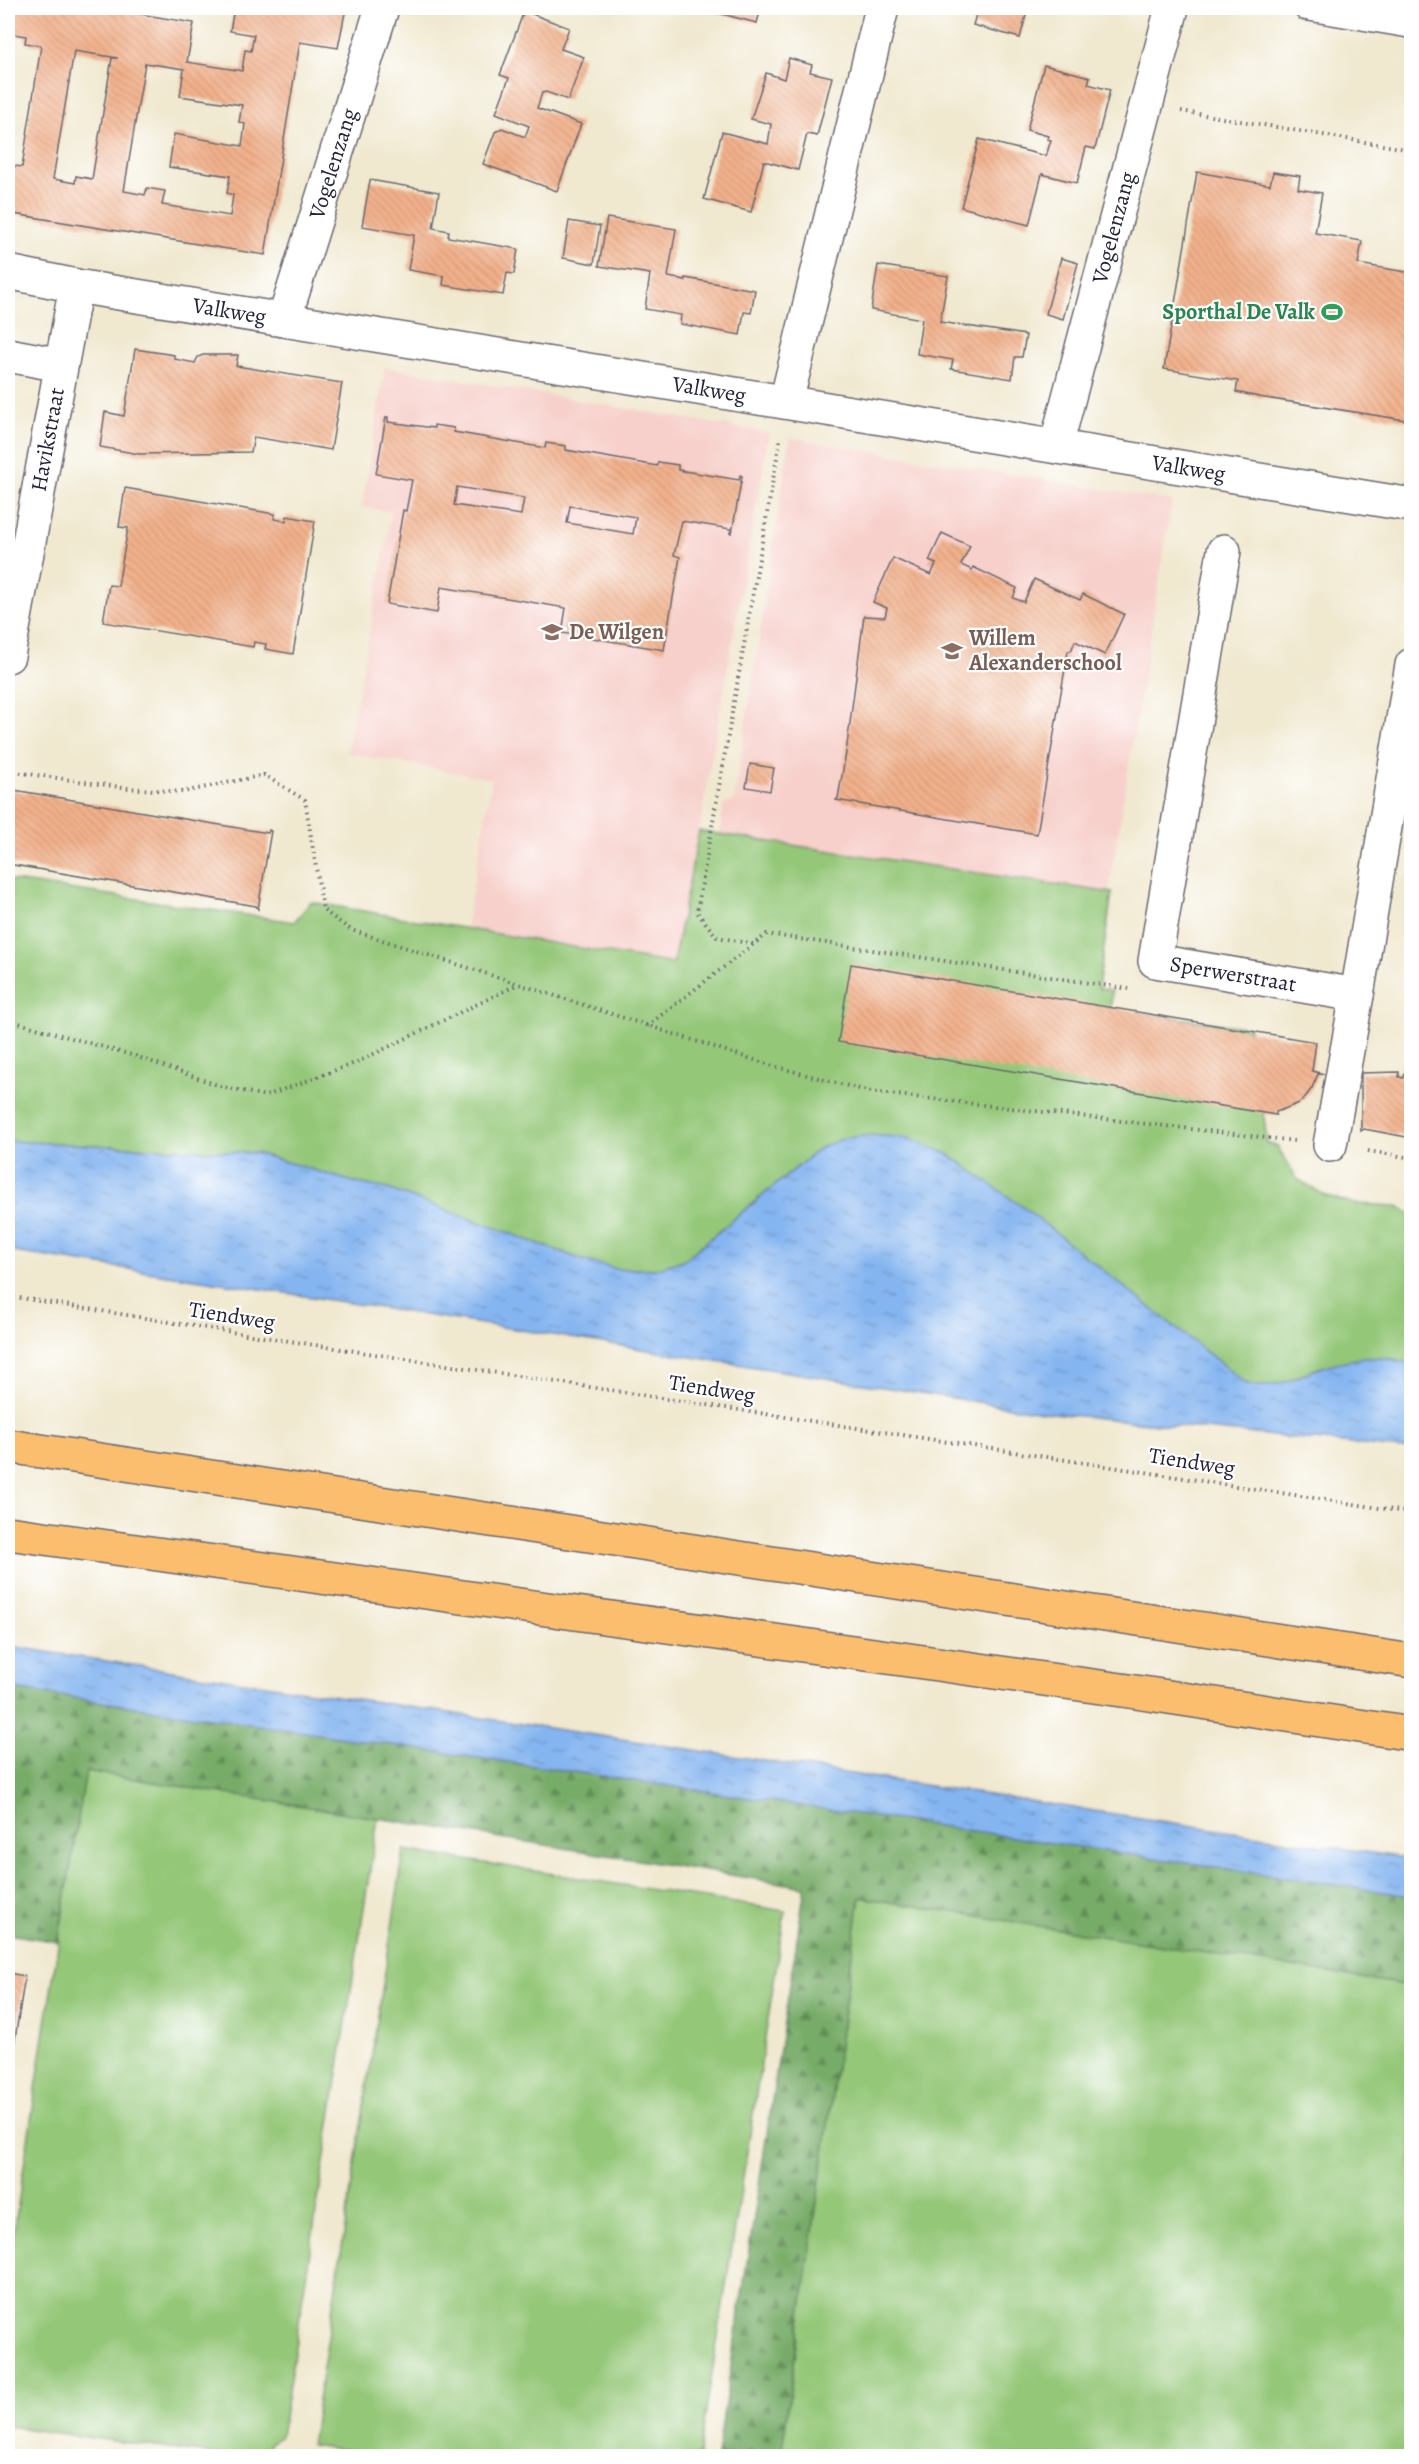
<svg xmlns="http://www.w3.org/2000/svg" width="1419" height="2464" viewBox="0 0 1419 2464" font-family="Alegreya,serif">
	<defs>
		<pattern id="forest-firs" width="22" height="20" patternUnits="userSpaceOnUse" patternTransform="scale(1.5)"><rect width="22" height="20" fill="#77ac68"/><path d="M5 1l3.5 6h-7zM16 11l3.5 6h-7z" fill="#618c57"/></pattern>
		<pattern id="water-ripples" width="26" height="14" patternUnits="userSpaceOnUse" patternTransform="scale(1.5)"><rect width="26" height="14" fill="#85b5f0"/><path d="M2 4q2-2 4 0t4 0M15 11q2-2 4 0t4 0" fill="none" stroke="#6c93c4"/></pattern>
		<pattern id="building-back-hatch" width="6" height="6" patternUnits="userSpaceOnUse" patternTransform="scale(1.5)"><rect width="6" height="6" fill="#f2b18b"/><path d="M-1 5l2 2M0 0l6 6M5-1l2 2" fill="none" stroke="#cf9879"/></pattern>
	</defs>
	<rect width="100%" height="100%" fill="#fff"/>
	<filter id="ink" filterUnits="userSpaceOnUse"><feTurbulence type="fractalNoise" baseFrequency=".0167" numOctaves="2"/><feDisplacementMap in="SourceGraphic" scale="12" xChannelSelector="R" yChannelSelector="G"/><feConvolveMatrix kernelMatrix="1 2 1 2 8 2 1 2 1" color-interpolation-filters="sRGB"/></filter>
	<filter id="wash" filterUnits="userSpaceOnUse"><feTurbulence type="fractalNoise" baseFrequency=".008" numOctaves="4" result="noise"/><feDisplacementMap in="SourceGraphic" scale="24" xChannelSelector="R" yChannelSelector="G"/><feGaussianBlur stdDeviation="1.35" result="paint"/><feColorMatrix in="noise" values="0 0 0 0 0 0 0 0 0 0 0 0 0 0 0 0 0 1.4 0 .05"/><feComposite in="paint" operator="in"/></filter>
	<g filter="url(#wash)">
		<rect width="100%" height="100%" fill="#f0e8cf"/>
		<g fill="#f7d0cb">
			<path d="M385 367 769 433 699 831 673 964 466 928 492 779 347 753 392 512 362 507Z"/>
			<path d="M790 438 1172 501 1095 973 709 898 724 805 734 801Z"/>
		</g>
		<g fill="#94c778" stroke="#5b745a" stroke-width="1.5">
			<path d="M699 831 1112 893 1098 988 1112 991 1111 1009 1250 1028 1246 1054 1263 1110 1267 1143 1277 1146 1297 1179 1326 1196 1356 1204 1397 1206 1411 1214V1364C1383 1352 1344 1360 1316 1369 1298 1376 1278 1390 1258 1387 1244 1385 1233 1375 1222 1367L823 1146 684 1260 655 1269H616L583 1260 388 1189 357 1183 256 1153 8 1141V880L294 922 311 902 673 964Z"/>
			<path d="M85 1771 378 1818 281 2436 269 2444 267 2456H221L8 2426V2269Z"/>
			<path d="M404 1850 785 1911 699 2456H387L311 2445Z"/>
			<path d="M860 1897 1411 1986V2456H781Z"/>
		</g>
		<path fill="url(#forest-firs)" stroke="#4c6752" stroke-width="1.5" d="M8 1688 1411 1896V1986L860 1897 781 2456H717L805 1887 86 1771 58 1942 8 1934Z"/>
		<g fill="url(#water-ripples)" stroke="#546c96" stroke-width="1.5">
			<path d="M870 1135 909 1138 948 1154 1027 1210 1247 1384C1274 1391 1290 1379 1314 1370 1343 1359 1382 1352 1411 1364V1450L1042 1412 248 1287 8 1251V1141L256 1153 357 1183 388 1189 583 1260 616 1269H655L684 1260 823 1146 846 1138Z"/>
			<path d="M8 1646 1411 1859V1896L8 1688Z"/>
		</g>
		<g id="blocks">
			<g fill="url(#building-back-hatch)" fill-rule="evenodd">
				<path d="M8 8H104L194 23 187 62 242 71 245 50 251 51 254 35 230 31 234 8H346L338 48 300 42 265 255 8 213V165L22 167 41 46 25 43 26 36 8 33ZM74 51 118 58H112L92 179 76 176 75 183 53 179ZM145 63 184 69 180 96 242 105 239 122 245 124 242 146 174 134 169 167 230 176 227 193 233 195 230 216 162 205 165 191 147 188 145 195 124 191Z"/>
				<path d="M711 8H761L757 23 710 11Z"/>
				<path d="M978 8H1028L1020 38 973 25Z"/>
				<path d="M524 11 569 28 561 49 584 57 568 100 546 92 542 93 537 108 581 124 557 191 483 164 495 132 502 128 525 137 529 126 496 113 509 78 500 75Z"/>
				<path d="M789 58 812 65 810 72 832 77 817 136 807 134 798 170 764 161 751 212 704 199 722 132 768 144 771 124 751 119 766 73 784 79Z"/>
				<path d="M1044 65 1090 77 1088 84 1110 90 1095 149 1086 147 1077 183 1042 174 1029 225 961 207 979 139 1046 156 1051 140 1047 139 1048 136 1027 130Z"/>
				<path d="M1197 172 1270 185 1273 172 1300 176 1298 189 1322 193 1315 233 1362 241 1358 264 1412 273V421L1259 397 1236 392 1238 381 1164 369Z"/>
				<path d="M370 180 439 192 433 228 449 231 448 237 518 249 514 274 507 273 503 295 443 285 444 276 408 270 414 235 362 226Z"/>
				<path d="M607 218 676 229 668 277 685 280V278L755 290 751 313 744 312 740 335 680 324 681 315 645 309 650 274 599 266Z"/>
				<path d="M569 221 600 226 594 264 563 258Z"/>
				<path d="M1061 258 1078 263 1063 319 1046 314Z"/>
				<path d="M878 265 948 276 940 322 1026 335 1022 357H1015L1012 379 951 369 953 360 917 354 922 319 871 310Z"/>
				<path d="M135 349 174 355V359L195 363 198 357 203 355H238L236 366 342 383 331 450 254 437 251 452 139 454 100 447 105 412 124 416Z"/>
				<path d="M386 417H388V422L434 428V425L454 428V432L545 448 546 443 566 446V450L657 466 658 462 678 465V470L739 480 740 475 742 476 732 533H730L731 529 682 521 674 555 680 557 664 650 562 633 566 608 441 587 437 613 387 604 403 510 406 511 412 480 376 474ZM457 487 524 498 521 515 454 505ZM570 506 636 517 633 534 567 523Z"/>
				<path d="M125 488 275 514 274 519 286 521 287 516 315 521 293 654 265 649 266 644 254 642 253 647 103 622 109 585 118 586 128 528 119 527Z"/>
				<path d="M942 533 970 546 961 565 972 570 973 567 1017 588 1013 598 1024 602 1034 579 1080 600 1083 594 1124 614 1105 655 1075 641 1071 651H1068L1037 834 836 800 838 798 846 753 864 616 885 617 887 608 873 602 893 558 931 575 936 564 929 561Z"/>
				<path d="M750 764 774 768 770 791 746 787Z"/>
				<path d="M8 789 268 833 269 830 271 831 258 909 256 906 8 864Z"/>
				<path d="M851 964 1316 1042 1312 1071 1324 1074H1318L1312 1088 1303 1100 1297 1104 1276 1112V1115L838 1042Z"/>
				<path d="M1410 1043 1412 1138 1364 1129 1361 1131V1073L1399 1072V1077L1404 1078Z"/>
				<path d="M8 1973 25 1976 9 2077H8Z"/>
			</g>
		</g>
	</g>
	<g filter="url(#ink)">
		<use href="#blocks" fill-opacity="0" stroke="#6a676f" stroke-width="1.5"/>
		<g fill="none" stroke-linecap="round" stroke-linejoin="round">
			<defs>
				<path id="service" d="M1306 8 1412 26"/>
				<path id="pedestrian" d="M1330 1145 1357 995"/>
				<g id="minor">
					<path id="s1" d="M8 272 76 286 1412 505"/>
					<path id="s2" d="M284 320 382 8"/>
					<path d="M8 355 61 365"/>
					<path d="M786 402 882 8"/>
					<path id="s3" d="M1056 446 1172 8"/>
					<path id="s4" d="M1224 551 1155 961 1357 995 1412 665"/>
					<path id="s5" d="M8 656 76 286"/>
				</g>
				<g id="motorway">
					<path d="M8 1446 1412 1661"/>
					<path d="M8 1533 1129 1691 1412 1734"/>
				</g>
			</defs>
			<use href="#service" stroke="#6a676f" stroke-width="27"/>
			<use href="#pedestrian" stroke="#6a676f" stroke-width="36"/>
			<use href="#minor" stroke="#6a676f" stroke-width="36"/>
			<use href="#motorway" stroke="#6a676f" stroke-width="36"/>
			<g stroke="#6a676f" stroke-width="4" stroke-dasharray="1.5 4.5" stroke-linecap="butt">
				<path d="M1181 111 1412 150"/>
				<path d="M8 771 127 788 183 792 264 775 305 800 323 910 351 930 773 1066 871 1092 1295 1141"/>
				<path d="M753 944 717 937 697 912 780 440"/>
				<path d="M8 1020 135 1056 223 1087 266 1096 355 1063 517 985"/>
				<path d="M647 1026 767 934 1129 989"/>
				<path d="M1368 1151 1412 1158"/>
				<path d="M8 1296 263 1337 1412 1513"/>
			</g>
			<use href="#service" stroke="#fff" stroke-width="24"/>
			<use href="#pedestrian" stroke="#fff" stroke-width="33"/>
			<use href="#minor" stroke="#fff" stroke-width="33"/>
			<use href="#motorway" stroke="#fbbe6e" stroke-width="33"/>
		</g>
	</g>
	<defs>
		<symbol id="stadium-bare" viewBox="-9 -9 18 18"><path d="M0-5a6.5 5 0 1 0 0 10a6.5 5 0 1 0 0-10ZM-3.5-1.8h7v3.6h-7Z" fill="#2e9e5b" stroke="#fff" stroke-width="2.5" paint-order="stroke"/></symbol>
		<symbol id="school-bare" viewBox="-9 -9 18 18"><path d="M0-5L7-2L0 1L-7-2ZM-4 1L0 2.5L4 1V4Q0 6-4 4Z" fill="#8d6e63" stroke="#fff" stroke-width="2.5" paint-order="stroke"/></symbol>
	</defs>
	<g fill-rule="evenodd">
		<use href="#stadium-bare" x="1317" y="297" width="30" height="30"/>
		<use href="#school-bare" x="537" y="617" width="30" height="30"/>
		<use href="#school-bare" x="937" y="636" width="30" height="30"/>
	</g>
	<g text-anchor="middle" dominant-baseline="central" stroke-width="4.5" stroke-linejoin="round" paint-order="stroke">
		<g font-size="22" fill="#22223b" stroke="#fff">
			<text stroke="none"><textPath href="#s2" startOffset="164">Vogelenzang</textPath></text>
			<text stroke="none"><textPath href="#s3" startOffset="226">Vogelenzang</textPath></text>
			<text stroke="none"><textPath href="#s1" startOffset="225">Valkweg</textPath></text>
			<text stroke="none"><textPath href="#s1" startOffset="711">Valkweg</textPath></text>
			<text stroke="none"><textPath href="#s5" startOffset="220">Havikstraat</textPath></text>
			<text stroke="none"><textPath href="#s1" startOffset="1197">Valkweg</textPath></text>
			<text stroke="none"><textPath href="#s4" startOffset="495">Sperwerstraat</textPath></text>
			<text transform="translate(232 1316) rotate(9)">Tiendweg</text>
			<text transform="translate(712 1389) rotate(9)">Tiendweg</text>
			<text transform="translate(1192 1462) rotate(9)">Tiendweg</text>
		</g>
		<g font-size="22" font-weight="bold" fill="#27864d" stroke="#fff" text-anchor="end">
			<text x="1315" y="312">Sporthal De Valk</text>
		</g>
		<g font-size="22" font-weight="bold" fill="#785e54" stroke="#fff" text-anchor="start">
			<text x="569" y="632">De Wilgen</text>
			<text x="969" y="638">Willem<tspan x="969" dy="25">Alexanderschool</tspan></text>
		</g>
	</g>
	<rect width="1419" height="2464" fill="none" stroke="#fff" stroke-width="30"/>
</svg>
